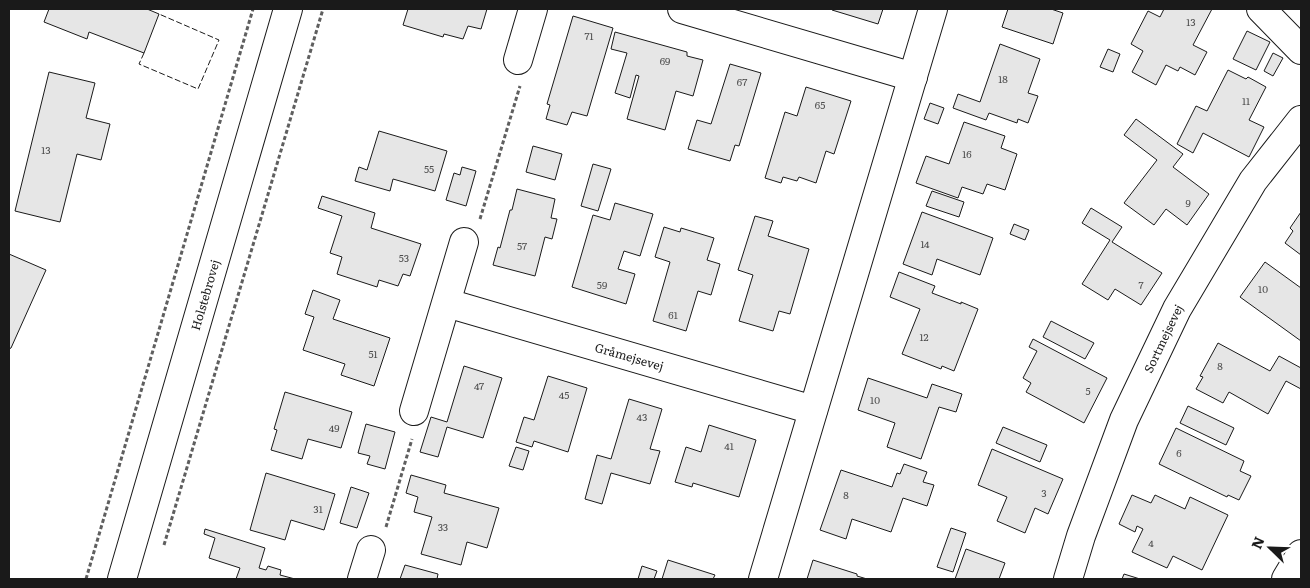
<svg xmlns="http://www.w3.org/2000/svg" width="1310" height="588" viewBox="0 0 1310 588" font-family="Literata,serif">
	<rect width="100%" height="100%" fill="#fff"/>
	<g fill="#e6e6e6" stroke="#1a1a1a">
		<path d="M49 9H147L159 14 144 53 89 32 87 39 44 22Z"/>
		<path d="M408 9H487L481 29 468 26 463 39 444 34 443 37 403 25Z"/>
		<path d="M832 9H883L878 24 832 10Z"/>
		<path d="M1008 9H1051L1063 13 1053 44 1002 27Z"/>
		<path d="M1164 9H1212L1193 45 1207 52 1195 75 1180 67 1178 71 1166 65 1156 85 1132 72 1143 51 1131 44 1148 11 1160 17Z"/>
		<path d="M573 16 613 28 587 116 572 112 567 125 546 119 550 105 547 104Z"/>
		<path d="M1247 31 1270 42 1256 70 1233 59Z"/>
		<path d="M615 32 687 52V56L703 60 693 96 676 91 665 130 627 119 639 76 636 75 630 98 615 93 627 53 611 49Z"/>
		<path d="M1000 44 1040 59 1028 93 1038 96 1028 123 1018 119 1017 123 989 113 986 120 953 108 958 94 980 102Z"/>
		<path d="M1108 49 1120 54 1113 72 1100 67Z"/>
		<path d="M1273 53 1283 58 1273 76 1264 71Z"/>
		<path d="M730 64 761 73 739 146 735 145 730 161 688 149 697 120 711 124Z"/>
		<path d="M1228 70 1246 79 1248 77 1266 87 1249 120 1264 127 1249 157 1203 133 1193 153 1177 144 1196 106 1207 111Z"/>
		<path d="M49 72 95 83 86 118 110 124 101 160 77 154 60 222 15 211Z"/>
		<path d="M806 87 851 101 834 154 826 151 816 183 799 177 797 181 783 177 781 183 765 178 785 112 797 116Z"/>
		<path d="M930 103 944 108 938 124 924 119Z"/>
		<path d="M1136 119 1183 154 1173 167 1209 194 1187 225 1166 209 1154 225 1124 203 1157 160 1124 135Z"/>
		<path d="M964 122 1005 136 1001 148 1017 154 1005 190 987 184 983 194 962 187 958 198 916 183 926 156 949 164Z"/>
		<path d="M379 131 447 151 435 191 393 179 390 191 355 181 359 167 367 170Z"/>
		<path d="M533 146 562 154 555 180 526 172Z"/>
		<path d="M593 164 611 169 598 211 581 206Z"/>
		<path d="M462 167 476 171 466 206 446 200 454 173 460 175Z"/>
		<path d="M517 189 555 199 551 218 557 219 552 239 545 237 535 276 493 265 498 247 500 248 510 210H512Z"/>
		<path d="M932 191 964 202 959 217 926 206Z"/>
		<path d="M322 196 375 213 371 228 421 244 410 276 403 274 398 286 379 280 377 287 337 274 342 257 330 253 342 216 318 208Z"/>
		<path d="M615 203 653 214 640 256 624 251 618 269 635 274 626 304 572 287 593 215 610 220Z"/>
		<path d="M1091 208 1122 227 1112 242 1162 273 1141 305 1115 289 1108 300 1082 284 1110 240 1082 223Z"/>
		<path d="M922 212 993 238 980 275 937 259 932 275 903 264Z"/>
		<path d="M1301 212V255L1285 243 1293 231 1290 228Z"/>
		<path d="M755 216 773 221 768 236 809 249 790 314 779 311 773 331 739 321 753 275 738 270Z"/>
		<path d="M1014 224 1029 230 1025 240 1010 234Z"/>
		<path d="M664 227 680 232 681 228 714 238 707 260 720 264 711 295 698 291 686 331 653 321 670 262 655 257Z"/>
		<path d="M9 254 46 270 11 348 9 349Z"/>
		<path d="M1265 262 1301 288V341L1240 297Z"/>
		<path d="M899 272 935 286 932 293 961 304V302L978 309 954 371 942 366 941 369 902 354 920 309 890 297Z"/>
		<path d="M313 290 340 300 333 319 390 338 374 386 341 375 345 364 303 350 314 317 305 314Z"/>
		<path d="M1051 321 1094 343 1085 359 1043 337Z"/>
		<path d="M1033 339 1107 378 1084 423 1026 392 1031 383 1023 378 1037 351 1029 347Z"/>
		<path d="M1218 343 1270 371 1279 356 1301 368V389L1286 381 1268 414 1229 392 1223 403 1196 389 1203 377 1200 376Z"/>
		<path d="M464 366 502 378 483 438 447 427 438 457 420 452 431 417 447 422Z"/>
		<path d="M548 376 587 388 568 452 534 441 532 447 516 442 524 417 534 420Z"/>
		<path d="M868 378 927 398 932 384 962 394 956 412 939 407 921 459 887 447 895 423 858 410Z"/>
		<path d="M285 392 352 412 341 448 308 439 302 459 271 450 277 430 274 429Z"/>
		<path d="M629 399 662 409 650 449 660 451 650 484 611 473 602 504 585 499 597 455 611 459Z"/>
		<path d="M1188 406 1234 428 1226 445 1180 423Z"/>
		<path d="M366 424 395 432 385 469 367 464 370 456 358 453Z"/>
		<path d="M709 425 756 440 739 497 693 483 692 487 675 482 686 447 701 452Z"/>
		<path d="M1003 427 1047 445 1040 462 996 443Z"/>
		<path d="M1176 428 1244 461 1240 471 1251 476 1239 500 1228 495 1227 497 1159 464Z"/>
		<path d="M516 447 529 451 523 470 509 466Z"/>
		<path d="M992 449 1063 479 1048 514 1035 508 1025 533 997 521 1007 497 978 485Z"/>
		<path d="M904 464 927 472 923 482 934 485 927 506 903 498 891 532 852 519 846 539 820 530 841 470 892 487 897 473 900 474Z"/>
		<path d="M266 473 335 494 324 530 291 520 285 540 250 530Z"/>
		<path d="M411 475 446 485 444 493 499 508 487 548 467 542 461 565 421 554 432 517 414 512 418 497 406 493Z"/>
		<path d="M351 487 369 493 357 528 340 523Z"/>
		<path d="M1132 495 1151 503 1155 495 1185 509 1190 497 1228 515 1202 570 1173 556 1167 568 1132 552 1143 529 1137 526 1135 532 1119 524Z"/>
		<path d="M951 528 966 533 953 572 937 567Z"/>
		<path d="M205 529 265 548 259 568 266 570 268 566 281 570 280 575 295 579H236L240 568 209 558 215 538 204 534Z"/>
		<path d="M966 549 1005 563 999 579H955Z"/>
		<path d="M668 560 715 575 713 579H662Z"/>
		<path d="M813 560 857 574V576L867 579H807Z"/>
		<path d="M405 565 438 574 437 579H400Z"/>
		<path d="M642 566 657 571 654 579H638Z"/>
		<path d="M1124 574 1140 579H1122Z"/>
	</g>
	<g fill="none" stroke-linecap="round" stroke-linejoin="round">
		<defs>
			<g id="minor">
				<path d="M682 9 913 77"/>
				<path d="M1261 9 1301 50"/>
				<path d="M518 60 533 9"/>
				<path id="s1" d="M447 303 813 410"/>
				<path d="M414 411 464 242"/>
				<path id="s2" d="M122 579 288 9"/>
				<path d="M362 579 371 550"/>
				<path d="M763 579 933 9"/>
				<path id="s3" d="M1068 579 1081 536 1124 420 1177 309 1253 181 1301 120"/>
				<path d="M1286 579 1301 554"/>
			</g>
		</defs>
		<use href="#minor" stroke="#1a1a1a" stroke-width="30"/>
		<g stroke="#5f5f5f" stroke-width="3" stroke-dasharray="4 2.5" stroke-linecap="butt">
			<path d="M480 219 520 86"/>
			<path d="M386 527 412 439"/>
			<path d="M164 545 323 9"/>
			<path d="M86 579 253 9"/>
		</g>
		<use href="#minor" stroke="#fff" stroke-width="28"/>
		<path stroke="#1a1a1a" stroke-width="1" stroke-dasharray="6 2.5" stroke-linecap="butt" d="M144 53 139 64 198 89 219 40 159 14"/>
	</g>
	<g text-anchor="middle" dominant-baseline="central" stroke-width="4" stroke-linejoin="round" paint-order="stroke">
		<g font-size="10" fill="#4d4d4d">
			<text x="1191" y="21">13</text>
			<text x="589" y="35">71</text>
			<text x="665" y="60">69</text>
			<text x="1003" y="78">18</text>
			<text x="742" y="81">67</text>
			<text x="1246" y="100">11</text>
			<text x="820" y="104">65</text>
			<text x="46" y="149">13</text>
			<text x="967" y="153">16</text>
			<text x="429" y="168">55</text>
			<text x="1188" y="202">9</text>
			<text x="925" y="243">14</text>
			<text x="522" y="245">57</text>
			<text x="404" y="257">53</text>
			<text x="602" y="284">59</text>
			<text x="1141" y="284">7</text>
			<text x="1263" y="288">10</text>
			<text x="673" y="314">61</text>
			<text x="924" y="336">12</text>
			<text x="373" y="353">51</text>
			<text x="1220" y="365">8</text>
			<text x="479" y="385">47</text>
			<text x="1088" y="390">5</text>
			<text x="564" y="394">45</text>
			<text x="875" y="399">10</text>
			<text x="642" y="416">43</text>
			<text x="334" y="427">49</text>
			<text x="729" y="445">41</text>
			<text x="1179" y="452">6</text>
			<text x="1044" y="492">3</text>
			<text x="846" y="494">8</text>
			<text x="318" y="508">31</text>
			<text x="443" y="526">33</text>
			<text x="1151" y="542">4</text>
		</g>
		<g font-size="12" fill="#1a1a1a" stroke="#fff">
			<text stroke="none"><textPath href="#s2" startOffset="296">Holstebrovej</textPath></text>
			<text stroke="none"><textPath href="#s3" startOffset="259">Sortmejsevej</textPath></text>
			<text stroke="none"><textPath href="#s1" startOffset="190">Gråmejsevej</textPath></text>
		</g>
	</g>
	<rect width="1310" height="588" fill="none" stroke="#1a1a1a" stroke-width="20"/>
	<g transform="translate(1270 548) rotate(293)" stroke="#ffffff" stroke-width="4" paint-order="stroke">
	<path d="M0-4L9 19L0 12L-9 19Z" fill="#1a1a1a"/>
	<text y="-8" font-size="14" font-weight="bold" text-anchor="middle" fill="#1a1a1a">N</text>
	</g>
</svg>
